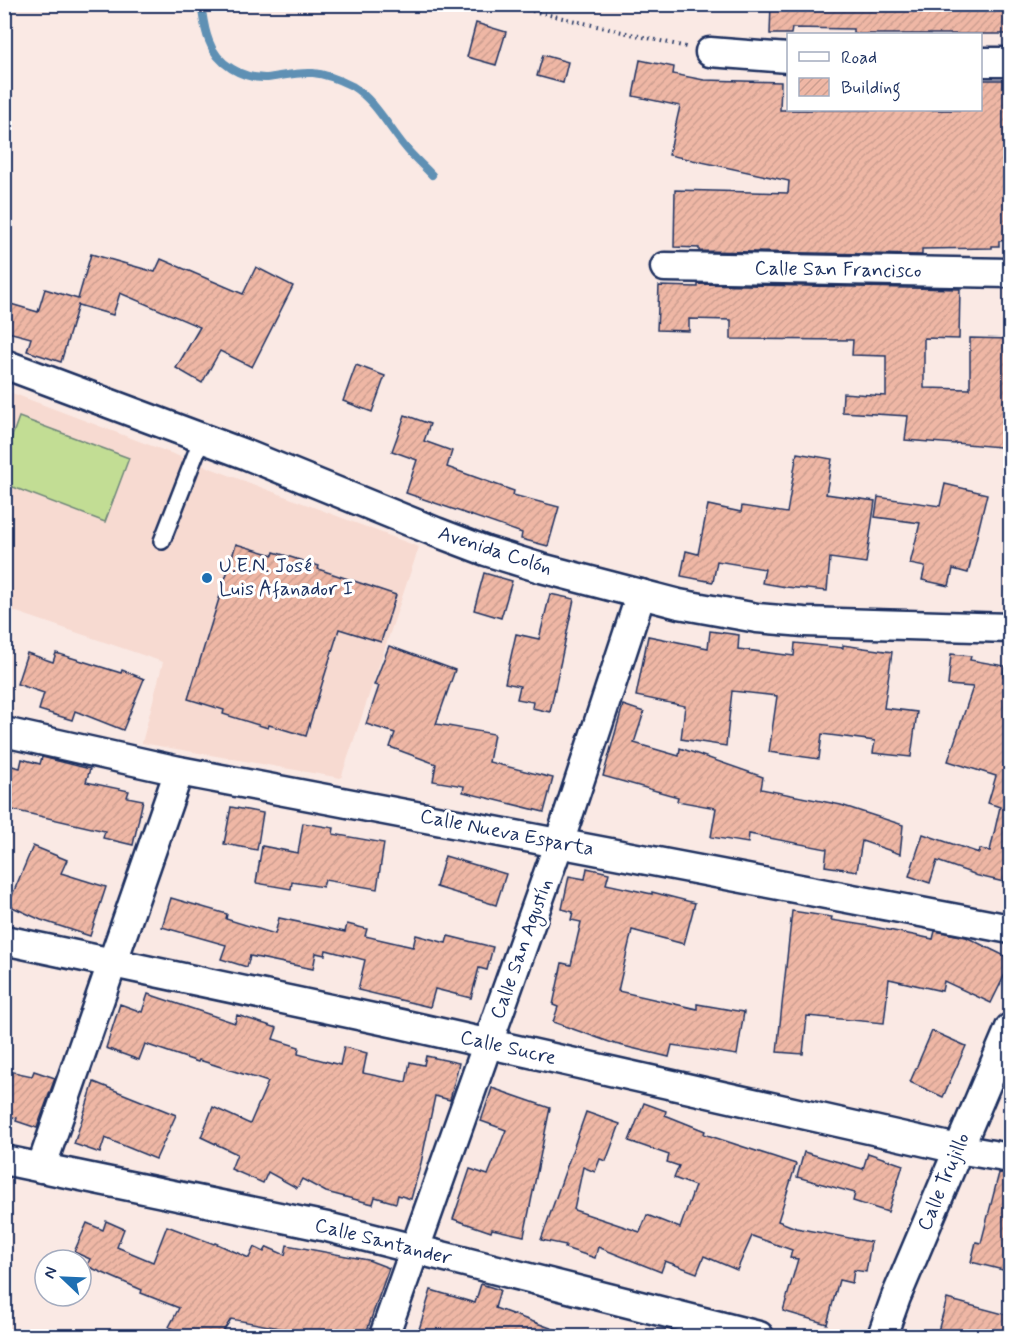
<svg xmlns="http://www.w3.org/2000/svg" width="1015" height="1341" viewBox="0 0 1015 1341" font-family="Mynerve,sans-serif">
	<defs>
		<pattern id="building-hatch" width="6" height="6" patternUnits="userSpaceOnUse" patternTransform="scale(1.5)"><rect width="6" height="6" fill="#efb7a5"/><path d="M-1 1l2-2M0 6l6-6M5 7l2-2" fill="none" stroke="#cc9e90"/></pattern>
	</defs>
	<rect width="100%" height="100%" fill="#fae9e4"/>
	<filter id="ink" filterUnits="userSpaceOnUse"><feTurbulence type="fractalNoise" baseFrequency=".0167" numOctaves="2"/><feDisplacementMap in="SourceGraphic" scale="12" xChannelSelector="R" yChannelSelector="G"/><feConvolveMatrix kernelMatrix="1 2 1 2 8 2 1 2 1" color-interpolation-filters="sRGB"/></filter>
	<g filter="url(#ink)">
		<path fill="#f7dad1" d="M4 390 419 547 341 778 142 743 163 662 5 608Z"/>
		<path fill="#c2dd94" stroke="#6e8679" stroke-width="1.5" d="M19 417 129 458 105 522 5 484V456Z"/>
		<g fill="none" stroke-linecap="round" stroke-linejoin="round">
			<path stroke="#5f90b4" stroke-width="8" d="M201 4C203 16 204 29 209 41 217 64 242 79 267 78 282 76 297 72 313 73 326 74 340 80 352 86 375 100 389 128 406 148 414 158 424 166 432 175"/>
		</g>
		<g fill="url(#building-hatch)" stroke="#1b2f5e" stroke-width="1.5">
			<path d="M771 4H923V6L1009 8 1008 34H853V29L792 28 791 34H770Z"/>
			<path d="M476 23 506 32 496 65 467 57Z"/>
			<path d="M543 55 568 62 563 83 537 76Z"/>
			<path d="M640 60 674 67 673 74 704 80 781 82 780 110H981V80H1011V240L999 241V246H992V248L922 249V255L699 251V248L674 247 675 190 788 193 789 181 669 155 680 106 633 96Z"/>
			<path d="M91 254 155 272 161 259 243 294 256 267 293 286 252 367 220 351 202 383 176 368 200 327 120 293 113 315 78 305 61 362 27 351 31 338 4 331V302L38 312 45 289 78 299Z"/>
			<path d="M698 284 960 289 959 339 924 338V388L970 389V338L1011 339V448L955 443V444L905 440 908 416 842 412 843 393 886 396V356L852 355 853 340 731 339V320L689 319V331L657 330 659 286 698 287Z"/>
			<path d="M356 365 385 376 372 412 343 401Z"/>
			<path d="M405 415 430 424 424 441 452 451 447 467 514 491 513 495 559 507 548 546 521 539 522 533 406 493 417 460 392 451Z"/>
			<path d="M797 453 832 459 826 494 875 501 866 563 830 558 827 591 786 587 762 583 765 569 717 561 713 582 681 576 686 551 698 554 708 505 741 512 742 506 787 513Z"/>
			<path d="M945 484 987 494 968 573 953 569 949 586 922 580 925 567 910 564 920 523 875 517 878 497 940 506Z"/>
			<path d="M236 544 273 555 274 552 319 566 318 569 396 595 381 642 339 629 306 736 269 725 268 728 223 714 224 710 188 699Z"/>
			<path d="M484 573 512 581 501 618 474 610Z"/>
			<path d="M550 594 574 599 550 712 532 708 533 702 517 699 520 686 505 683 516 634 539 639Z"/>
			<path d="M710 631 739 635 738 649 794 656 795 643 843 648V645L892 652 884 708 917 712 911 757 873 753 875 741 822 734 819 759 769 752 777 696 732 691 726 746 681 739 685 706 636 696 648 636 708 648Z"/>
			<path d="M389 646 455 670 436 724 494 734 489 762 553 778 544 812 463 792 464 786 433 781 436 764 390 747 395 733 366 724 379 686 374 685Z"/>
			<path d="M27 653 53 662 56 653 121 673 122 670 144 679 123 730 75 711 72 720 39 710 44 693 17 684Z"/>
			<path d="M951 654 971 656 970 660 1005 666 1003 676 1011 677V853L1004 882 974 875V874L937 861 930 883 909 876 923 834 979 853 980 849 990 851 1000 807 988 803 996 776 948 761 973 687 948 685Z"/>
			<path d="M623 705 644 712 634 743 679 756 680 748 763 777 761 789 841 805 903 825 900 854 862 841 857 871 825 866 827 849 749 834 748 843 711 837 716 808 677 801 678 797 603 776Z"/>
			<path d="M42 757 90 769 86 782 129 791 127 797 143 800 133 845 103 838 105 831 4 808V764L20 768 22 759 40 764Z"/>
			<path d="M231 807 263 813 257 850 224 844Z"/>
			<path d="M303 823 334 828 333 834 384 843 377 889 325 880 323 887 292 882 291 889 256 883 262 846 298 853Z"/>
			<path d="M33 846 67 860 61 873 106 887 90 936 41 920 8 905Z"/>
			<path d="M445 856 506 874 496 905 436 887Z"/>
			<path d="M587 868 609 873 606 884 652 894V892L695 903 684 944 632 930 618 991 697 1009V1004L744 1012 737 1055 672 1045 669 1057 615 1044 553 1022 558 1007 553 1005 562 963 571 965 581 922 571 920 573 912 562 909 569 876 585 879Z"/>
			<path d="M171 898 227 914 226 919 275 934 279 918 345 932 347 924 367 929 365 936 413 947 416 935 446 943 448 936 493 947 487 970 479 968 471 998 435 989 430 1007 358 990 365 960 326 950 325 955 316 953 313 969 250 956 247 967 221 959 226 945 162 927Z"/>
			<path d="M792 911 832 917 831 920 869 926 933 939 935 931 966 937 1011 959V962L991 1003 944 981 942 991 889 979 884 1023 807 1016 803 1054 777 1052Z"/>
			<path d="M148 994 235 1023 237 1015 277 1028 273 1039 299 1047 298 1054 340 1065 344 1047 367 1053 363 1073 406 1082 410 1062 424 1065 426 1056 459 1063 450 1100 435 1096 421 1163 411 1199 398 1195 396 1203 375 1197 373 1204 326 1192 302 1179 297 1188 268 1172 263 1183 231 1169 237 1154 201 1137 213 1107 250 1124 268 1082 199 1060 198 1062 145 1044 139 1060 106 1048 120 1004 142 1012Z"/>
			<path d="M932 1031 966 1046 943 1097 910 1082Z"/>
			<path d="M4 1070 32 1076 34 1071 55 1078 37 1128 16 1121 17 1118 4 1115Z"/>
			<path d="M94 1082 176 1115 156 1159 105 1138 100 1153 74 1144Z"/>
			<path d="M492 1088 550 1108 524 1236 492 1229 491 1232 453 1219 470 1169 488 1175 506 1130 481 1121Z"/>
			<path d="M644 1103 666 1111 665 1115 705 1131 704 1134 796 1164 778 1221 796 1228 871 1242 866 1272 854 1270 852 1283 839 1280 827 1324 783 1311 798 1259 790 1258 792 1250 752 1236 737 1270 704 1256 697 1273 665 1261 661 1272 598 1247 595 1258 565 1248 566 1245 541 1240 586 1112 620 1124 606 1161 600 1159 595 1172 583 1167 574 1210 640 1232 647 1215 680 1228 695 1186 674 1178 679 1166 667 1162 669 1155 629 1141Z"/>
			<path d="M804 1152 863 1169 868 1153 903 1165 888 1212 853 1201 855 1193 797 1177Z"/>
			<path d="M999 1173 1011 1174V1272L971 1262 976 1242 981 1243Z"/>
			<path d="M106 1221 124 1229 117 1247 153 1262 167 1226 214 1244 215 1243 249 1258 254 1247 264 1252 267 1247 285 1255 287 1245 368 1260 389 1268 365 1336H323L231 1319 220 1336H188L169 1327 179 1308 141 1293 142 1290 87 1266 90 1259 74 1252 87 1223 103 1230Z"/>
			<path d="M481 1284 500 1290 495 1308 567 1334 566 1336H417L431 1290 475 1303Z"/>
			<path d="M947 1299 1011 1316V1336H958L938 1331Z"/>
		</g>
		<g fill="none" stroke-linecap="round" stroke-linejoin="round">
			<defs>
				<path id="service" d="M162 541 202 438"/>
				<g id="minor">
					<path d="M710 52 788 58"/>
					<path d="M980 62H1010"/>
					<path d="M665 267 1010 273"/>
					<path d="M4 364 247 455 436 532 486 551 541 568 679 604 757 618 804 622 1010 628"/>
					<path d="M4 732 179 771 1010 929"/>
					<path d="M4 940 401 1024 958 1149 1010 1158"/>
					<path d="M4 1160 327 1227 759 1336"/>
					<path d="M41 1168 179 771"/>
					<path d="M384 1336 559 843 641 594"/>
					<path d="M882 1336 896 1297 1010 1028"/>
				</g>
			</defs>
			<use href="#service" stroke="#1b2f5e" stroke-width="20"/>
			<use href="#minor" stroke="#1b2f5e" stroke-width="33"/>
			<path stroke="#1b2f5e" stroke-width="4" stroke-dasharray="1.5 4.5" stroke-linecap="butt" d="M503 4 686 47"/>
			<use href="#service" stroke="#fff" stroke-width="15"/>
			<use href="#minor" stroke="#fff" stroke-width="28"/>
		</g>
	</g>
	<circle fill="#1f6fb2" stroke="#fff" stroke-width="2" cx="207" cy="578" r="6"/>
	<g text-anchor="middle" dominant-baseline="central" stroke-width="6" stroke-linejoin="round" paint-order="stroke">
		<g font-size="20" fill="#1b2f5e" stroke="#fff">
			<text transform="translate(838 270) rotate(1)">Calle San Francisco</text>
			<text transform="translate(495 551) rotate(18)">Avenida Colón</text>
			<text transform="translate(507 833) rotate(11)">Calle Nueva Esparta</text>
			<text transform="translate(522 949) rotate(-70)">Calle San Agustín</text>
			<text transform="translate(508 1048) rotate(13)">Calle Sucre</text>
			<text transform="translate(944 1182) rotate(-67)">Calle Trujillo</text>
			<text transform="translate(383 1242) rotate(14)">Calle Santander</text>
		</g>
		<g font-size="20" fill="#1b2f5e" stroke="#fff" text-anchor="start">
			<text x="219" y="566">U.E.N. José<tspan x="219" dy="23">Luis Afanador I</tspan></text>
		</g>
	</g>
	<rect width="1015" height="1341" fill="none" stroke="#fff" stroke-width="24"/>
	<rect x="12" y="12" width="991" height="1317" fill="none" stroke="#1b2f5e" stroke-width="2" filter="url(#ink)"/>
	<rect x="787" y="33" width="195" height="78" fill="#ffffff" stroke="#a4acbf" stroke-width="1.5"/>
	<rect x="799" y="52" width="30" height="9" fill="#ffffff" stroke="#a4acbf" stroke-width="1.5"/>
	<text x="841" y="63" font-size="18" fill="#1b2f5e">Road</text>
	<rect x="799" y="78" width="30" height="18" fill="url(#building-hatch)" stroke="#a4acbf" stroke-width="1.5"/>
	<text x="841" y="93" font-size="18" fill="#1b2f5e">Building</text>
	<g transform="translate(63 1278) rotate(293)"><circle r="28" fill="#ffffff" stroke="#a4acbf" stroke-width="1.5"/>
	<path d="M0-4.5L10 22L0 15L-10 22Z" fill="#1f6fb2"/>
	<text y="-9" font-size="16" font-weight="bold" text-anchor="middle" fill="#1b2f5e">N</text>
	</g>
</svg>
